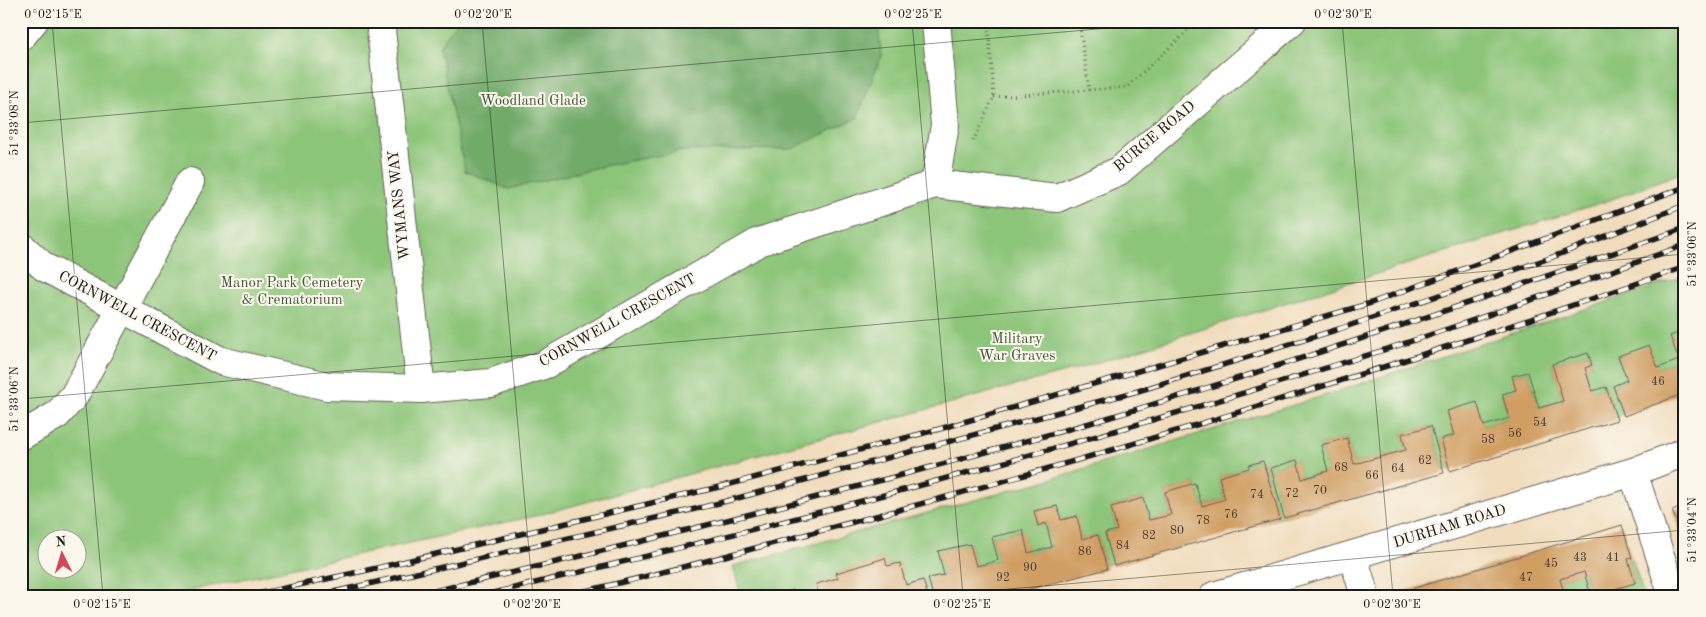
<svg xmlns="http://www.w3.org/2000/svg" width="1706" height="617" viewBox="0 0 1706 617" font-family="'Old Standard TT',serif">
	<rect width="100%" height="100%" fill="#fbf7ec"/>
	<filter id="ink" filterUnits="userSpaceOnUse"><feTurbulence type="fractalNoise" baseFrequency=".02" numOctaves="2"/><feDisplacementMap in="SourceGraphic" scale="10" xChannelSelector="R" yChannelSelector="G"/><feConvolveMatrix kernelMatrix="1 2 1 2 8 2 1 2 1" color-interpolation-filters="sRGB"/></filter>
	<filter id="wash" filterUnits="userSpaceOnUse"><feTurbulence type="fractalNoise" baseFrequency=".0096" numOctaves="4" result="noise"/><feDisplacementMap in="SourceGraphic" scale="20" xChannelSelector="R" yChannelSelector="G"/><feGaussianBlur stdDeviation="1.12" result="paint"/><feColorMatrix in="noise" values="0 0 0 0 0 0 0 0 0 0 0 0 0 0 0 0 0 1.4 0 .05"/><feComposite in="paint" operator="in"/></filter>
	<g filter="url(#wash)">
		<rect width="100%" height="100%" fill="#f1ddbe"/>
		<g fill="#8cc579" stroke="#54704a" fill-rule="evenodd">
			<path d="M21 21H1685V171L1610 200 1080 368 535 516 165 596H21ZM48 540H78V570H48Z"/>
			<path d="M1685 276V330L1679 360 1658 368 1618 356 1627 380 1613 386 1623 414 1616 418 1606 387 1592 391 1585 368 1592 365 1588 353 1552 364 1563 401 1539 408 1528 372 1512 376 1516 390 1502 394 1509 418 1484 426 1476 403 1447 412 1454 435 1441 439 1450 469 1444 471 1431 426 1402 434 1406 450 1354 464 1347 438 1321 445 1328 471 1302 479 1297 460 1271 468 1284 516 1279 517 1263 461 1248 465 1249 468 1219 477 1225 499 1202 506 1195 483 1165 492 1171 515 1149 520 1143 498 1111 507 1117 530 1105 533 1113 563 1106 565 1098 535 1082 539 1076 516 1061 520 1057 506 1035 511 1038 525 1046 523 1052 547 1028 553 1022 530 992 537 998 560 976 566 970 544 938 551 944 575 929 579 933 596H928L923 581 906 585 900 563 887 566 884 559 836 573 838 578 819 596H795L793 590 773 596H741L733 566 1037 483 1323 396Z"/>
			<path d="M1632 558 1644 596H1592L1635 583 1628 559Z"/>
			<path d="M1584 572 1591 596H1565L1560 579Z"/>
		</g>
		<path fill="#71aa69" stroke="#466342" d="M457 21H878L881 56 857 118 792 149 683 151 608 165 508 189 465 171 439 47Z"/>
		<g id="blocks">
			<g fill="#d09e64">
				<path d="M1685 330V393L1624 416 1613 386 1627 380 1618 356 1649 345 1658 368 1679 360 1670 336Z"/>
				<path d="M1588 353 1592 365 1585 368 1592 391 1606 387 1617 420 1450 471 1441 439 1454 435 1447 411 1477 402 1484 426 1509 418 1502 394 1516 390 1512 376 1528 372 1539 408 1563 401 1552 364Z"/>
				<path d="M1431 426 1444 473 1284 518 1271 468 1297 460 1302 479 1328 471 1321 445 1347 438 1354 464 1406 450 1402 434Z"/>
				<path d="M1263 461 1280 519 1114 566 1105 533 1117 530 1111 507 1143 498 1149 520 1171 515 1165 492 1195 483 1202 506 1225 499 1219 477 1249 468 1248 465Z"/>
				<path d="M1057 506 1061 520 1077 516 1082 539 1098 535 1107 569 1003 596H933L928 578 944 575 938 551 970 544 976 566 985 564 998 560 992 537 1023 530 1028 553 1052 547 1046 523 1038 526 1034 511Z"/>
				<path d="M1685 506V541L1672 511Z"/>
				<path d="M1622 525 1632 558 1628 559 1635 583 1605 592 1591 596 1584 572 1560 579 1565 596H1388Z"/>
				<path d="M885 558 887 566 900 563 906 585 923 580 928 596H819L816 584 838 578 836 573Z"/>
				<path d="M794 590 795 596H775V595Z"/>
			</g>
		</g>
	</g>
	<g filter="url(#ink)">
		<use href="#blocks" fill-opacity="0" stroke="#676055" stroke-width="1"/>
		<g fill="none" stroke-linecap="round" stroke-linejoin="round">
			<defs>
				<g id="minor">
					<path d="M380 21 421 389"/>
					<path d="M21 37 34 21"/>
					<path d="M935 184 945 125 936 21"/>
					<path d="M21 246 44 267 221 361 327 386 421 389 491 383 546 364 759 242 935 184 1057 198 1119 171 1292 21"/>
					<path d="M21 436 57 415 74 396 190 182"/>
					<path d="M1633 472 1673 596"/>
					<path d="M1353 556 1365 596"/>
					<path d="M1214 596 1633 472 1685 452"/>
				</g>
			</defs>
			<use href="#minor" stroke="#676055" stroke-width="30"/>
			<g stroke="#676055" stroke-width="3" stroke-dasharray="1 4" stroke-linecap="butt">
				<path d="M1079 21 1089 90"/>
				<path d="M994 97 1127 87 1198 21"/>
				<path d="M973 141 994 97 988 21"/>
			</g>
			<use href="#minor" stroke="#fff" stroke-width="28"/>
			<defs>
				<g id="rail">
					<path d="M248 596 377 568 719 487 943 428 1371 303 1685 187"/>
					<path d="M316 596 704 507 1138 391 1339 329 1550 258 1685 205"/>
					<path d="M413 596C640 543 866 487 1090 423 1290 365 1488 297 1685 228"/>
					<path d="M480 596C785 525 1088 443 1387 349 1487 317 1586 280 1685 245"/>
					<path d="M563 596C668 573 772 543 876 516 1149 443 1418 359 1685 267"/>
				</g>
			</defs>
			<use href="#rail" stroke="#1c1c1c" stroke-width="5.5"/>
			<use href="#rail" stroke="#fbf7ec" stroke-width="4" stroke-dasharray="11" stroke-linecap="butt"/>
		</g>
	</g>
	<path fill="none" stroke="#1c1c1c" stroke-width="1" stroke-opacity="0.45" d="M52 21 103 596M482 21 533 596M912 21 963 596M1342 21 1393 596M21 123 1189 21M21 399 1685 254M929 596 1685 530"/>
	<g text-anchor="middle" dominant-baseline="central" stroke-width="4" stroke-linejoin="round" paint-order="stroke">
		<g font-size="12" fill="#493c2e">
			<text x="1658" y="382">46</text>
			<text x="1540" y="423">54</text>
			<text x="1515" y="434">56</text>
			<text x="1488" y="440">58</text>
			<text x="1425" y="461">62</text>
			<text x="1341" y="468">68</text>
			<text x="1398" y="469">64</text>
			<text x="1372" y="476">66</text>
			<text x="1320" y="491">70</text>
			<text x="1292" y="494">72</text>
			<text x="1257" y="495">74</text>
			<text x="1231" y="515">76</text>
			<text x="1203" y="521">78</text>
			<text x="1177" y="531">80</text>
			<text x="1149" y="536">82</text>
			<text x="1123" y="546">84</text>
			<text x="1085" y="552">86</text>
			<text x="1580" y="558">43</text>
			<text x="1613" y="558">41</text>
			<text x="1551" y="564">45</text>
			<text x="1030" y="568">90</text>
			<text x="1003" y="578">92</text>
			<text x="1526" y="578">47</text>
		</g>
		<g font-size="15" fill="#43573d" stroke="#fbf7ec">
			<text x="533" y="101">Woodland Glade</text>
			<text x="292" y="283">Manor Park Cemetery<tspan x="292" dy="17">&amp; Crematorium</tspan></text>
			<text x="1017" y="339">Military<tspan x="1017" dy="17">War Graves</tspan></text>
		</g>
		<g font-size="15" fill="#1c1c1c" stroke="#fbf7ec">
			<text transform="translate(1155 137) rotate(-40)">BURGE ROAD</text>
			<text transform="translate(400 205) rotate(-96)">WYMANS WAY</text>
			<text transform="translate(137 317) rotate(28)">CORNWELL CRESCENT</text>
			<text transform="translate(618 321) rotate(-29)">CORNWELL CRESCENT</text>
			<text transform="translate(1450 527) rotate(-17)">DURHAM ROAD</text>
		</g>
	</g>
	<rect width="1706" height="617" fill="none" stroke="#fbf7ec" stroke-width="55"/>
	<g transform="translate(62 554) rotate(355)"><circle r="24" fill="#fbf7ec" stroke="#a29f99"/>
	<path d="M0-4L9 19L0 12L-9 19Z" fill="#d1495b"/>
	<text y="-8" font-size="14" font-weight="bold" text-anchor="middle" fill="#1c1c1c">N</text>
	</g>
	<rect x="28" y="28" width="1650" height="562" fill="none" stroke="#1c1c1c" stroke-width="2"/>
	<g font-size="12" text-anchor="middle" fill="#1c1c1c">
		<text x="53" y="18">0°02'15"E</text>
		<text x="483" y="18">0°02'20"E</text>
		<text x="913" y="18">0°02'25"E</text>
		<text x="1343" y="18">0°02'30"E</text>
		<text transform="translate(14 123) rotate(-90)" y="4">51°33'08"N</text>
		<text transform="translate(1692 254) rotate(-90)" y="4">51°33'06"N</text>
		<text transform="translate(14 399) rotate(-90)" y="4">51°33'06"N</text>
		<text transform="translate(1692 530) rotate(-90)" y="4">51°33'04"N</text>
		<text x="102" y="608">0°02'15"E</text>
		<text x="532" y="608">0°02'20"E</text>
		<text x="962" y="608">0°02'25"E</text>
		<text x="1392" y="608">0°02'30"E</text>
	</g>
</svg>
